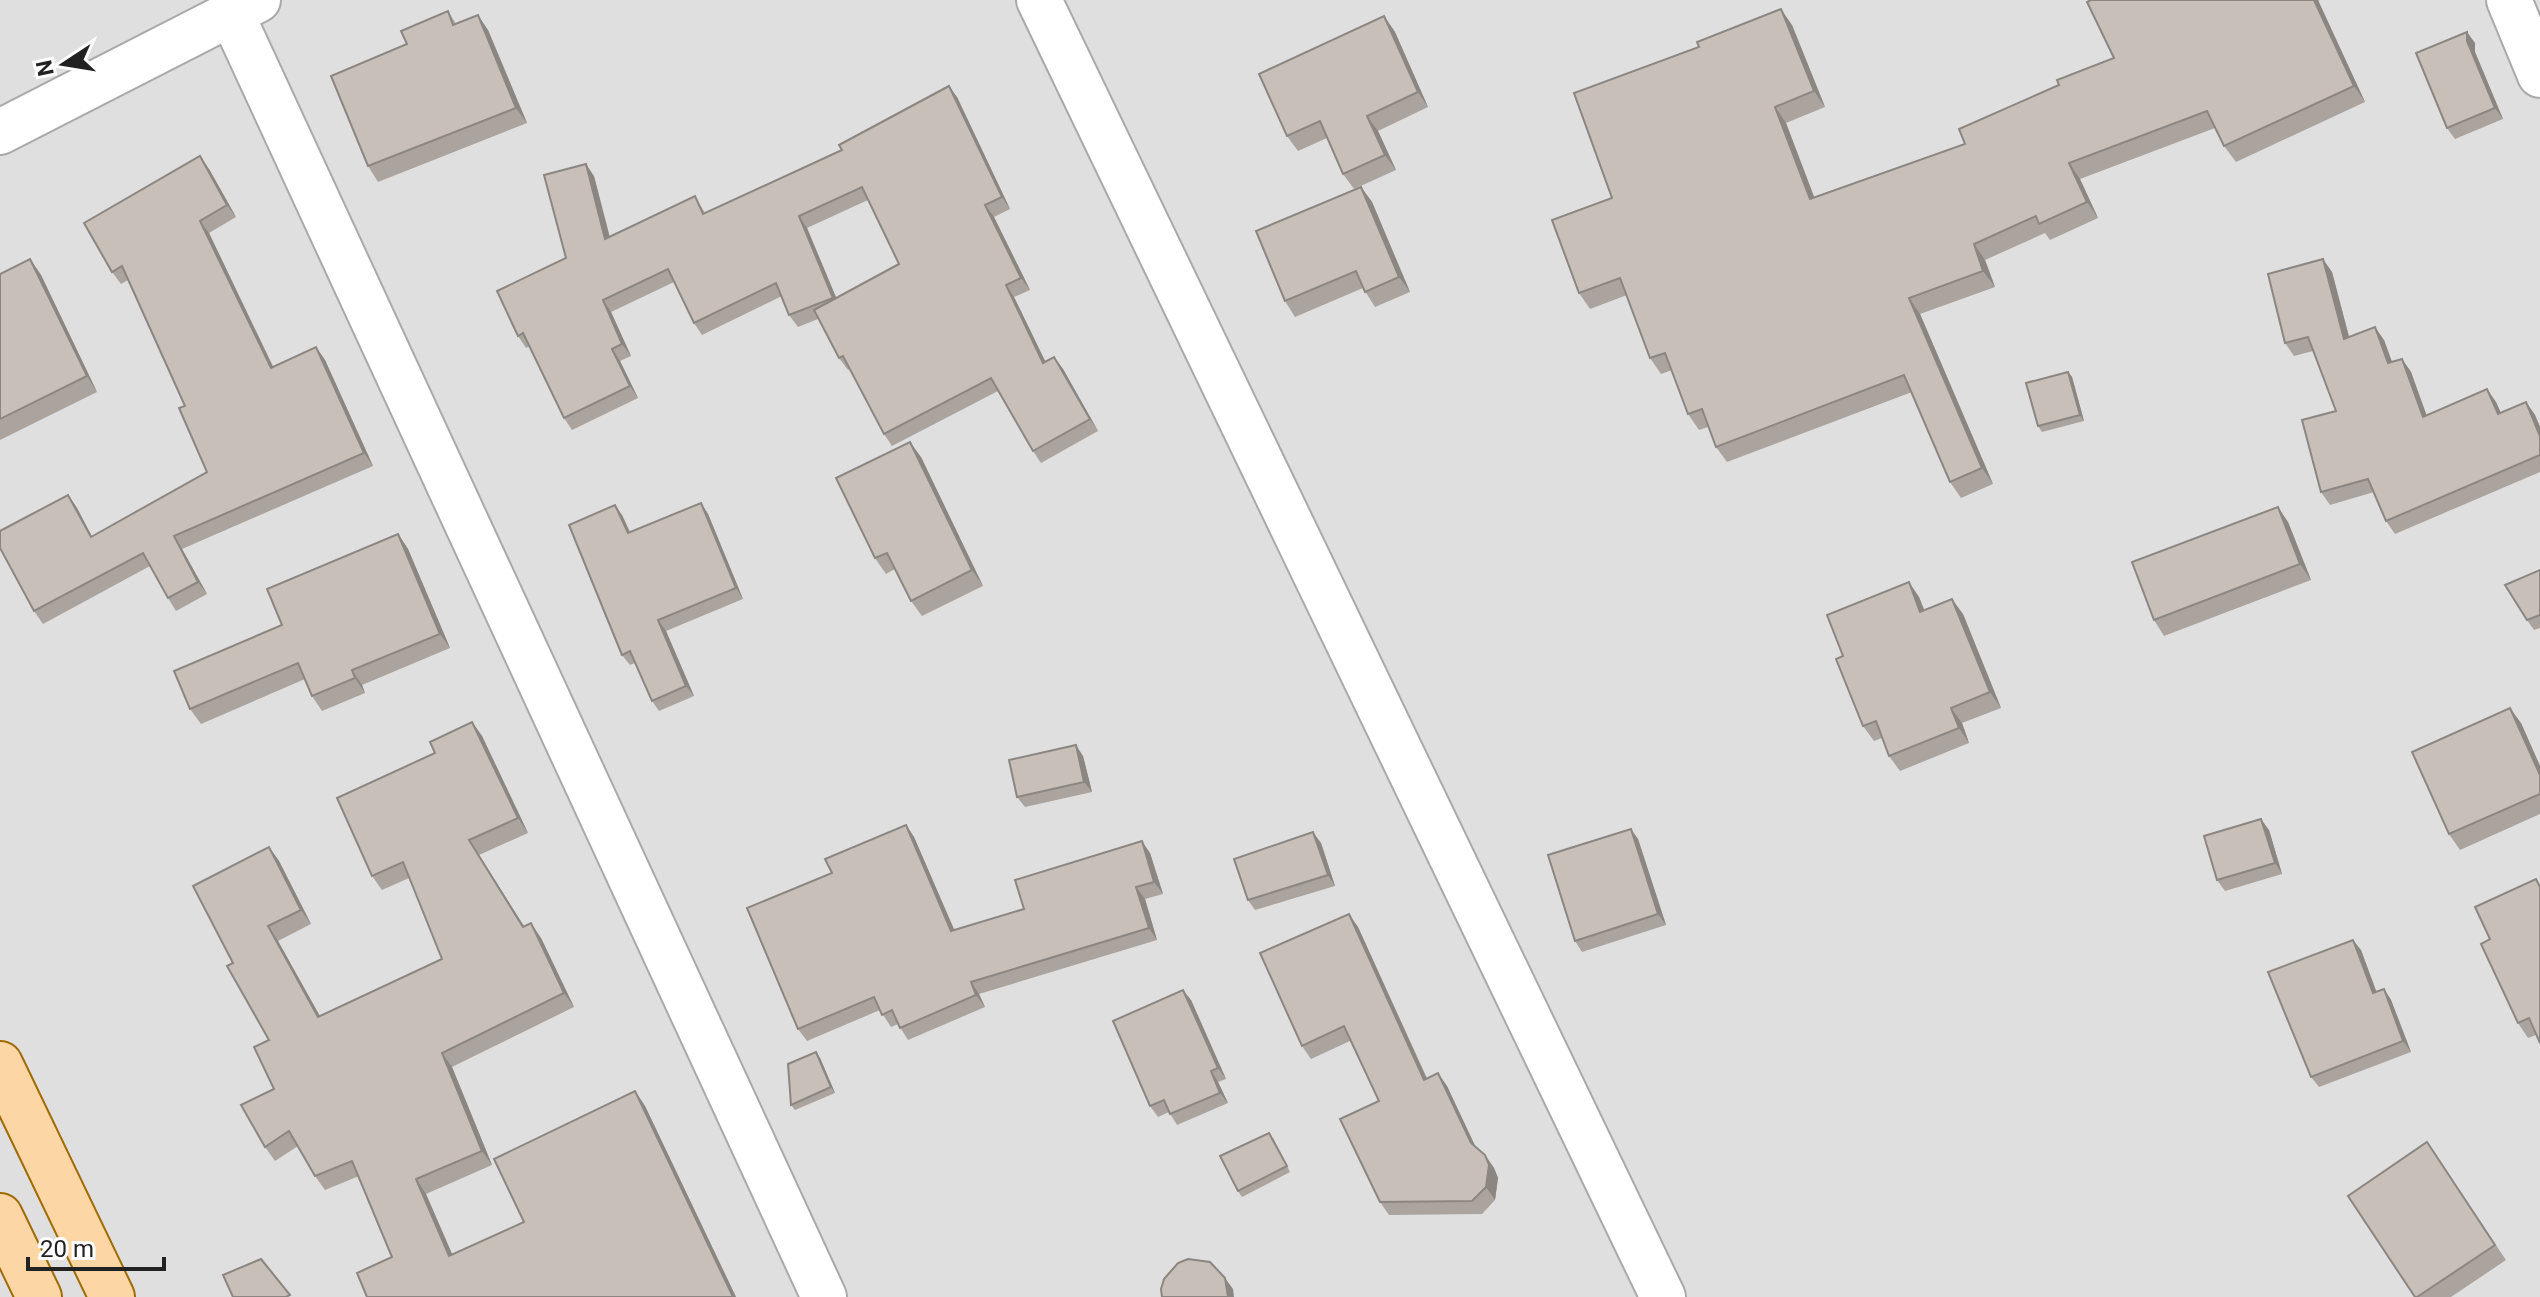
<svg xmlns="http://www.w3.org/2000/svg" width="2540" height="1297" viewBox="0 0 2540 1297" font-family="Roboto,sans-serif">
	<rect width="100%" height="100%" fill="#f2efe9"/>
	<rect fill="#e0dfdf" x="0" y="0" width="2540" height="1297"/>
	<g fill="none" stroke-linecap="round" stroke-linejoin="round">
		<defs>
			<g id="minor">
				<path d="M1039 0 1663 1297"/>
				<path d="M2509 0 2540 75"/>
				<path d="M231 13 824 1297"/>
				<path d="M0 132 258 0"/>
			</g>
			<g id="primary">
				<path d="M0 1064 112 1297"/>
				<path d="M0 1216 39 1297"/>
			</g>
		</defs>
		<use href="#minor" stroke="#a9a9a9" stroke-width="48"/>
		<use href="#primary" stroke="#a06b00" stroke-width="48"/>
		<use href="#minor" stroke="#fff" stroke-width="44"/>
		<use href="#primary" stroke="#fcd6a4" stroke-width="44"/>
	</g>
	<g fill="#aba49e" fill-rule="evenodd">
		<path d="M2091 0H2320L2318 1 2365 102 2236 162 2224 146 2215 128 2080 179 2098 218 2050 240 2045 233 1985 260 1995 287 1920 314 1993 484 1961 498 1950 482 1912 392 1727 462 1716 447 1708 427 1699 430 1688 414 1672 370 1661 374 1650 358 1627 295 1590 309 1579 293 1612 198 1792 25 1825 107 1786 123 1814 197 1965 144 2059 85 2114 58Z"/>
		<path d="M448 11 456 24 488 30 527 123 378 182 368 166 407 44Z"/>
		<path d="M1384 16 1395 32 1428 107 1378 131 1396 170 1354 189 1343 174 1327 138 1298 151 1287 136Z"/>
		<path d="M2475 43V52L2503 119 2455 139 2447 128Z"/>
		<path d="M957 97 1010 209 994 217 1030 290 1014 297 1045 362 1054 357 1063 369 1098 431 1041 463 1033 451 998 391 892 446 884 434 850 369 848 370 839 358 818 319 798 327 789 315 782 296 702 335 694 323 674 282 611 312 631 356 620 361 638 398 572 430 564 418 530 346 526 348 518 336 566 258 594 176 610 237 695 196 705 213ZM868 200 899 264 836 298 807 228Z"/>
		<path d="M209 169 236 217 209 233 273 366 316 347 325 360 373 466 182 549 207 594 176 611 168 598 150 566 43 624 34 611 68 495 77 508 92 537 207 472 185 406 128 280 121 284 112 272Z"/>
		<path d="M1361 187 1372 202 1410 292 1375 307 1363 288 1295 317 1285 301Z"/>
		<path d="M30 259 41 275 97 392 0 440V274Z"/>
		<path d="M2332 272 2349 337 2384 340 2392 362 2402 359 2411 372 2426 415 2496 402 2501 413 2526 402 2535 415 2540 427V472L2395 534 2386 521 2374 492 2330 505 2321 492 2336 411 2313 351 2294 356 2285 343Z"/>
		<path d="M2068 372 2072 377 2084 421 2042 432 2038 426Z"/>
		<path d="M921 457 983 586 922 616 911 601 895 569 886 574 875 558Z"/>
		<path d="M701 503 708 514 743 599 666 631 694 696 659 711 652 701 635 663 630 665 622 655V515L630 532Z"/>
		<path d="M2288 522 2311 580 2164 636 2154 620Z"/>
		<path d="M398 534 408 549 450 648 362 685 365 693 322 711 312 696 305 679 201 724 190 709 282 625Z"/>
		<path d="M2540 570V628L2534 630 2527 620Z"/>
		<path d="M1919 597 1924 610 1963 614 2001 708 1962 723 1969 743 1900 771 1889 756 1882 738 1874 741 1863 726 1843 656Z"/>
		<path d="M472 722 482 736 528 833 479 855 524 926 541 938 574 1007 452 1067 492 1165 426 1194 452 1254 524 1222 635 1091 645 1106 736 1297 392 1257 359 1176 325 1190 315 1176 298 1146 275 1161 265 1147 274 1089 269 1040 233 963 269 847 279 861 311 924 278 941 320 1016 442 959 409 878 382 890 372 876 435 753Z"/>
		<path d="M2521 723 2540 766V814L2460 850 2449 834Z"/>
		<path d="M1083 756 1092 792 1025 807 1017 797Z"/>
		<path d="M906 825 914 837 954 930 1024 909 1150 853 1163 894 1145 899 1157 940 979 994 985 1007 908 1040 898 1024 891 1027 880 1010 807 1041 798 1029 832 873Z"/>
		<path d="M2269 830 2282 874 2225 891 2217 880Z"/>
		<path d="M1638 839 1666 925 1582 952 1575 941Z"/>
		<path d="M1321 843 1335 886 1255 910 1248 900Z"/>
		<path d="M2475 907 2536 1035 2528 1038 2518 1023 2490 939Z"/>
		<path d="M1358 927 1427 1078 1447 1086 1475 1147 1485 1155 1494 1168 1498 1178 1495 1200 1482 1214 1389 1215 1380 1202 1379 1101 1350 1041 1311 1059 1302 1046Z"/>
		<path d="M2361 950 2376 992 2384 989 2391 1000 2411 1052 2319 1087 2311 1077Z"/>
		<path d="M1191 1000 1226 1079 1218 1082 1228 1103 1177 1125 1169 1112 1158 1117 1150 1106Z"/>
		<path d="M820 1058 835 1093 795 1110 791 1105Z"/>
		<path d="M1273 1138 1290 1172 1242 1197 1238 1191Z"/>
		<path d="M2427 1142 2506 1260 2451 1297H2415Z"/>
	</g>
	<g fill="#8b8681">
		<path d="M2314 0H2318L2365 102 2354 86Z"/>
		<path d="M1781 9 1792 25 1825 107 1814 91Z"/>
		<path d="M478 15 488 30 527 123 516 108Z"/>
		<path d="M1384 16 1395 32 1428 107 1418 92Z"/>
		<path d="M2467 32 2475 43V52L2503 119 2495 108 2467 41Z"/>
		<path d="M949 86 957 97 1010 209 1002 197Z"/>
		<path d="M1775 107 1786 123 1821 215 1810 199Z"/>
		<path d="M1367 116 1378 131 1396 170 1385 155Z"/>
		<path d="M200 156 209 169 236 217 227 205Z"/>
		<path d="M2069 163 2080 179 2098 218 2087 202Z"/>
		<path d="M586 164 594 176 613 251 605 239Z"/>
		<path d="M1361 187 1372 202 1410 292 1399 277Z"/>
		<path d="M985 205 994 217 1030 290 1021 278Z"/>
		<path d="M799 216 807 228 841 309 833 298Z"/>
		<path d="M200 221 209 233 279 380 271 368Z"/>
		<path d="M1974 244 1985 260 1995 287 1983 271Z"/>
		<path d="M30 259 41 275 97 392 87 376Z"/>
		<path d="M2323 259 2332 272 2353 352 2344 339Z"/>
		<path d="M1006 285 1014 297 1052 375 1043 363Z"/>
		<path d="M1909 298 1920 314 1993 484 1982 468Z"/>
		<path d="M603 300 611 312 631 356 622 344Z"/>
		<path d="M2375 327 2384 340 2397 376 2388 363Z"/>
		<path d="M316 347 325 360 373 466 364 453Z"/>
		<path d="M612 349 620 361 638 398 630 386Z"/>
		<path d="M1054 357 1063 369 1098 431 1090 419Z"/>
		<path d="M2402 359 2411 372 2432 430 2423 417Z"/>
		<path d="M2068 372 2072 377 2084 421 2080 415Z"/>
		<path d="M2487 389 2496 402 2507 427 2498 414Z"/>
		<path d="M2526 402 2535 415 2540 427V436Z"/>
		<path d="M910 442 921 457 983 586 972 570Z"/>
		<path d="M68 495 77 508 99 550 91 537Z"/>
		<path d="M701 503 708 514 743 599 736 588Z"/>
		<path d="M615 505 622 515 635 544 628 533Z"/>
		<path d="M2278 507 2288 522 2311 580 2300 564Z"/>
		<path d="M398 534 408 549 450 648 440 634Z"/>
		<path d="M174 536 182 549 207 594 198 582Z"/>
		<path d="M1909 582 1919 597 1931 627 1920 612Z"/>
		<path d="M1952 599 1963 614 2001 708 1990 692Z"/>
		<path d="M658 620 666 631 694 696 686 686Z"/>
		<path d="M352 670 362 685 365 693 355 678Z"/>
		<path d="M1951 708 1962 723 1969 743 1959 728Z"/>
		<path d="M2510 708 2521 723 2540 766V775Z"/>
		<path d="M472 722 482 736 528 833 518 818Z"/>
		<path d="M1076 745 1083 756 1092 792 1084 782Z"/>
		<path d="M2261 819 2269 830 2282 874 2275 863Z"/>
		<path d="M906 825 914 837 960 943 951 931Z"/>
		<path d="M1631 829 1638 839 1666 925 1658 914Z"/>
		<path d="M1313 832 1321 843 1335 886 1328 875Z"/>
		<path d="M469 840 479 855 533 941 523 927Z"/>
		<path d="M1142 841 1150 853 1163 894 1154 882Z"/>
		<path d="M269 847 279 861 311 924 301 910Z"/>
		<path d="M1136 887 1145 899 1157 940 1149 928Z"/>
		<path d="M1349 914 1358 927 1433 1093 1424 1080Z"/>
		<path d="M531 923 541 938 574 1007 564 993Z"/>
		<path d="M268 926 278 941 328 1031 318 1017Z"/>
		<path d="M2353 940 2361 950 2381 1004 2373 993Z"/>
		<path d="M971 982 979 994 985 1007 976 995Z"/>
		<path d="M2384 989 2391 1000 2411 1052 2403 1041Z"/>
		<path d="M1183 990 1191 1000 1226 1079 1218 1068Z"/>
		<path d="M816 1052 820 1058 835 1093 831 1087Z"/>
		<path d="M442 1053 452 1067 492 1165 482 1151Z"/>
		<path d="M1211 1071 1218 1082 1228 1103 1220 1093Z"/>
		<path d="M1438 1073 1447 1086 1480 1156 1471 1143Z"/>
		<path d="M635 1091 645 1106 736 1297H733Z"/>
		<path d="M1485 1155 1494 1168 1498 1178 1495 1200 1486 1187Z"/>
		<path d="M416 1179 426 1194 459 1270 449 1256Z"/>
		<path d="M1225 1278 1233 1289 1234 1297H1228Z"/>
	</g>
	<g fill="#c7bfb8" stroke="#8b8681" stroke-width="2">
		<path d="M2091 0H2314L2354 86 2224 146 2207 111 2069 163 2087 202 2039 224 2036 216 1974 244 1983 271 1909 298 1982 468 1950 482 1904 375 1716 447 1702 409 1688 414 1665 353 1650 358 1620 278 1579 293 1552 220 1612 198 1574 93 1699 47 1697 42 1781 9 1814 91 1775 107 1810 199 1965 144 1959 129 2059 85 2057 80 2114 58 2087 2Z"/>
		<path d="M448 11 453 25 478 15 516 108 368 166 331 76 407 44 401 31Z"/>
		<path d="M1384 16 1418 92 1367 116 1385 155 1343 174 1320 121 1287 136 1259 74Z"/>
		<path d="M2467 32V41L2495 108 2447 128 2416 53Z"/>
		<path d="M949 86 1002 197 985 205 1021 278 1006 285 1043 363 1054 357 1090 419 1033 451 991 378 884 434 843 356 839 358 814 310 899 264 862 187 799 216 833 298 789 315 776 283 694 323 668 269 603 300 622 344 612 349 630 386 564 418 523 333 518 336 497 291 566 258 544 175 586 164 605 239 695 196 703 214 842 150 839 145Z"/>
		<path d="M200 156 227 205 200 221 271 368 316 347 364 453 174 536 198 582 168 598 143 553 34 611 0 548V531L68 495 91 537 207 472 179 408 185 406 122 266 112 272 84 223Z"/>
		<path d="M1361 187 1399 277 1365 292 1356 271 1285 301 1256 231Z"/>
		<path d="M30 259 87 376 0 419V274Z"/>
		<path d="M2323 259 2344 339 2375 327 2388 363 2402 359 2423 417 2487 389 2498 414 2526 402 2540 436V455L2386 521 2368 479 2321 492 2302 420 2336 411 2308 337 2285 343 2268 274Z"/>
		<path d="M2068 372 2080 415 2038 426 2026 383Z"/>
		<path d="M910 442 972 570 911 601 887 553 875 558 836 478Z"/>
		<path d="M701 503 736 588 658 620 686 686 652 701 630 651 622 655 569 525 615 505 628 533Z"/>
		<path d="M2278 507 2300 564 2154 620 2132 562Z"/>
		<path d="M398 534 440 634 352 670 355 678 312 696 298 663 190 709 174 671 282 625 267 589Z"/>
		<path d="M2540 570V615L2527 620 2505 585Z"/>
		<path d="M1909 582 1920 612 1952 599 1990 692 1951 708 1959 728 1889 756 1876 721 1863 726 1836 659 1843 656 1827 615Z"/>
		<path d="M2510 708 2540 775V794L2449 834 2412 752Z"/>
		<path d="M472 722 518 818 469 840 523 927 531 923 564 993 442 1053 482 1151 416 1179 449 1256 524 1222 494 1159 635 1091 733 1297H367L357 1273 392 1257 352 1161 315 1176 289 1131 265 1147 241 1105 274 1089 254 1047 269 1040 227 966 233 963 193 886 269 847 301 910 268 926 318 1017 442 959 403 862 372 876 337 798 435 753 430 742Z"/>
		<path d="M1076 745 1084 782 1017 797 1009 760Z"/>
		<path d="M2261 819 2275 863 2217 880 2204 836Z"/>
		<path d="M906 825 951 931 1024 909 1015 880 1142 841 1154 882 1136 887 1149 928 971 982 976 995 900 1028 892 1010 882 1015 874 997 798 1029 747 908 832 873 825 859Z"/>
		<path d="M1631 829 1658 914 1575 941 1548 855Z"/>
		<path d="M1313 832 1328 875 1248 900 1234 859Z"/>
		<path d="M2536 879 2540 887V1043L2529 1018 2518 1023 2481 944 2490 939 2475 907Z"/>
		<path d="M1349 914 1424 1080 1438 1073 1471 1143 1485 1155 1489 1165 1486 1187 1472 1201 1380 1202 1340 1119 1379 1101 1344 1026 1302 1046 1260 953Z"/>
		<path d="M2353 940 2373 993 2384 989 2403 1041 2311 1077 2268 972Z"/>
		<path d="M1183 990 1218 1068 1211 1071 1220 1093 1170 1114 1164 1100 1150 1106 1113 1021Z"/>
		<path d="M816 1052 831 1087 791 1105 788 1064Z"/>
		<path d="M1269 1133 1287 1166 1238 1191 1220 1156Z"/>
		<path d="M2427 1142 2495 1245 2417 1297H2415L2348 1196Z"/>
		<path d="M261 1259 290 1295 286 1297H233L223 1275Z"/>
		<path d="M1188 1259 1210 1262 1225 1278 1228 1297H1162L1161 1289 1164 1279 1178 1263Z"/>
	</g>
	<g transform="translate(64 64) rotate(258)" stroke="#ffffff" stroke-width="6" paint-order="stroke">
	<path d="M0-6L14 30L0 20L-14 30Z" fill="#222222"/>
	<text y="-12" font-size="22" font-weight="bold" text-anchor="middle" fill="#222222">N</text>
	</g>
	<path d="M28 1257v12h136v-12" fill="none" stroke="#222222" stroke-width="4"/>
	<text x="40" y="1257" font-size="24" fill="#222222" stroke="#ffffff" stroke-width="6" paint-order="stroke">20 m</text>
</svg>
